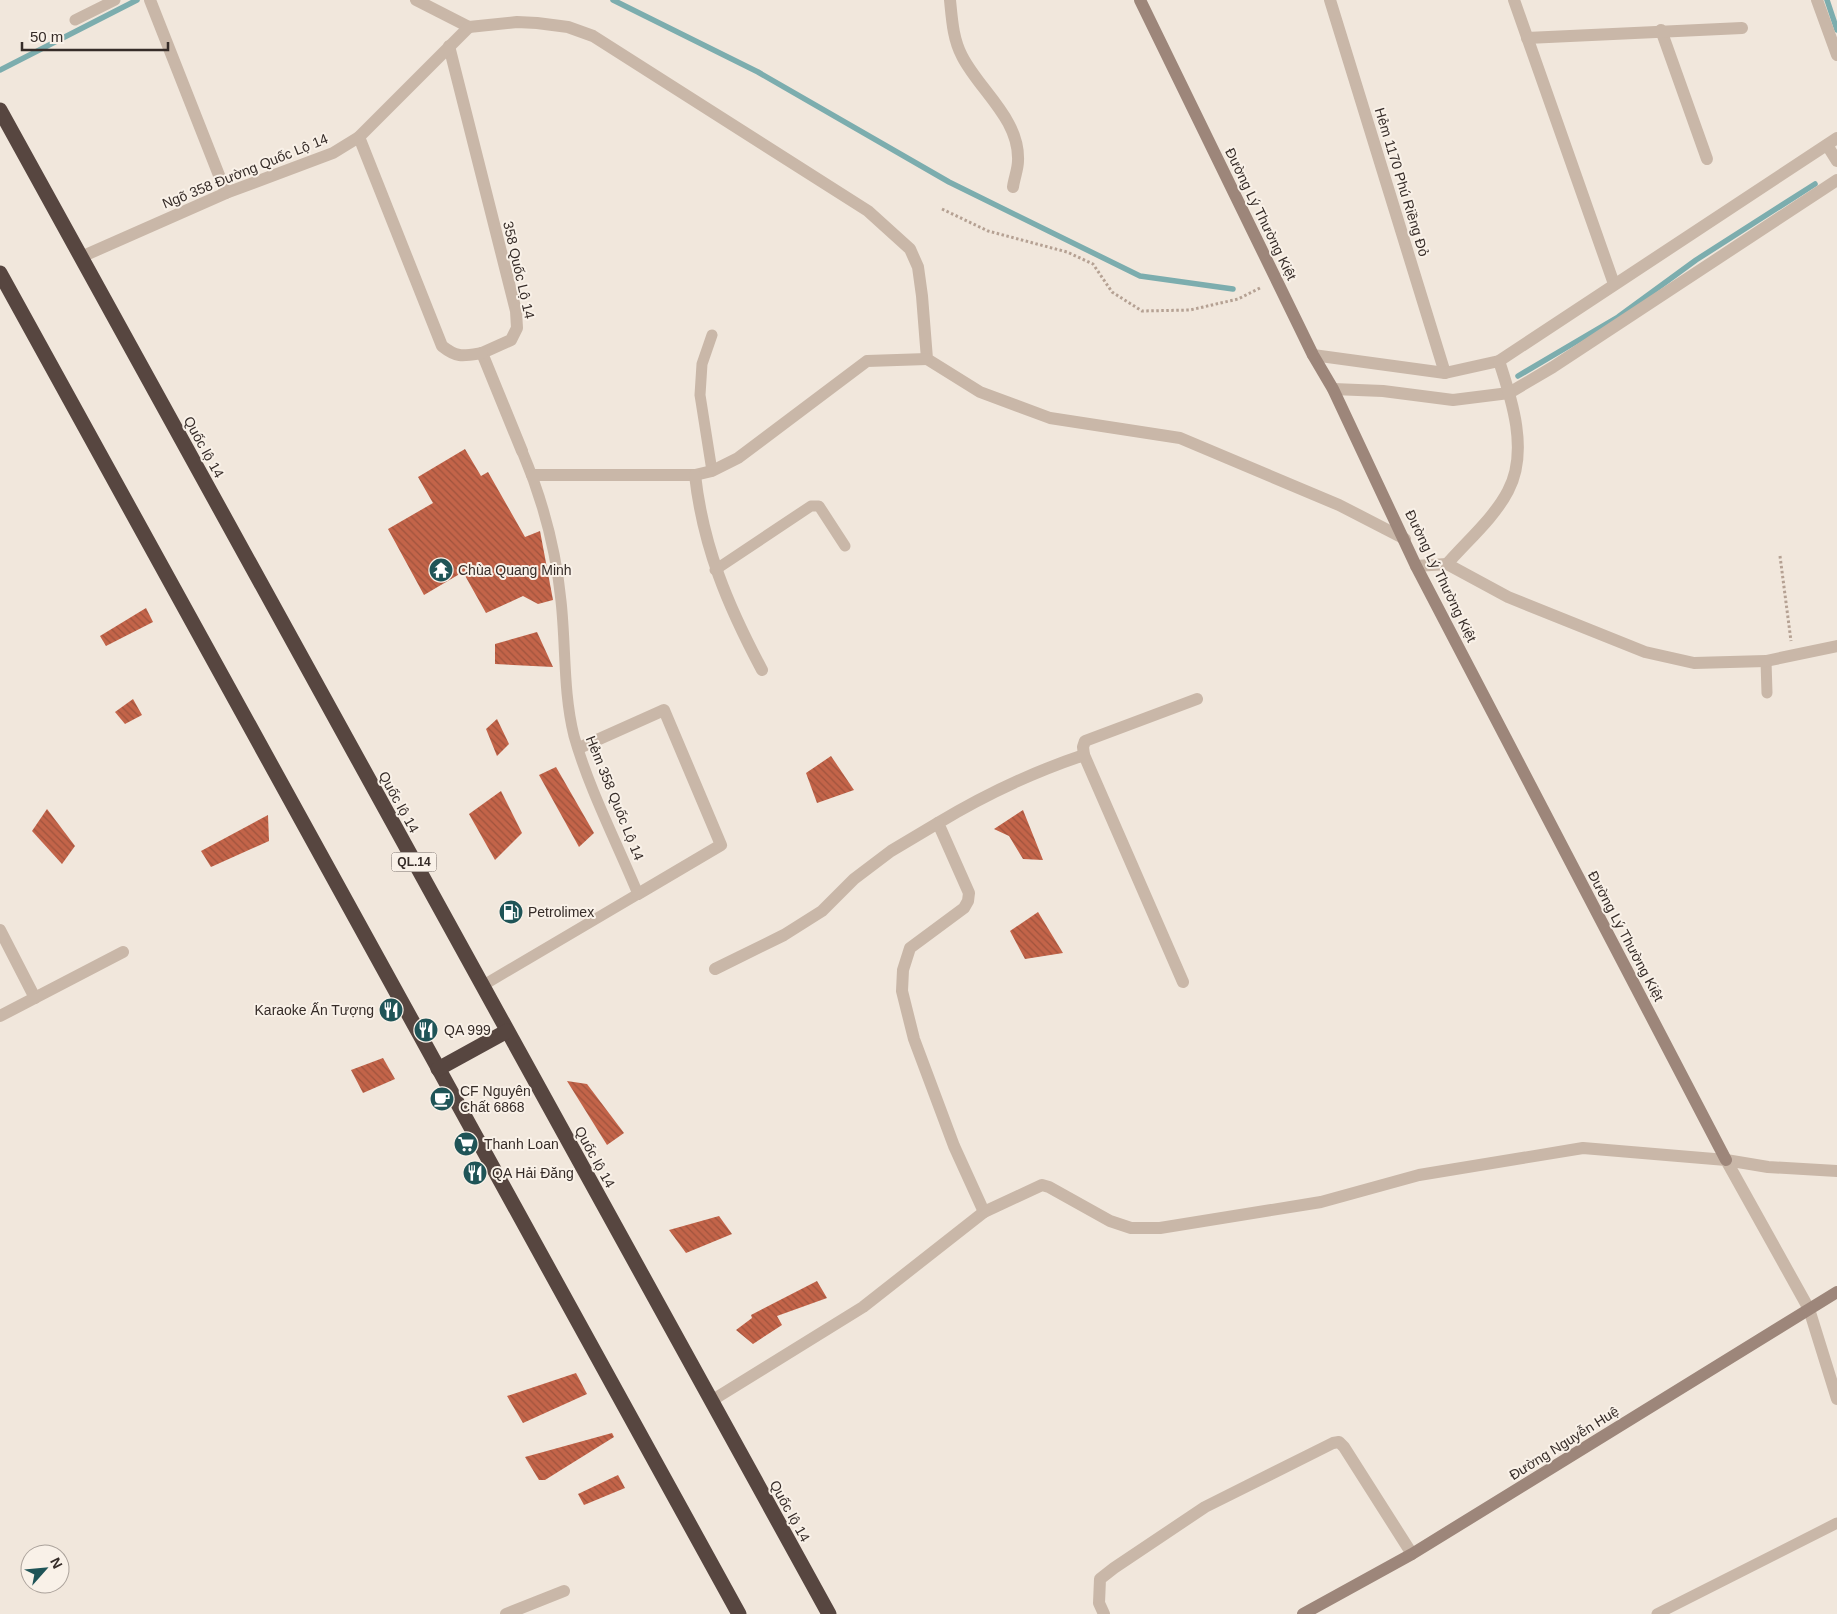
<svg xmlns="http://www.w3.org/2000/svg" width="1837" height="1614" viewBox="0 0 1837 1614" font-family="Arial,sans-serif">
	<defs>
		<pattern id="building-back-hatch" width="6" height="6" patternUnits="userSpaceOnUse" patternTransform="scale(1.25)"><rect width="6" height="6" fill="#c36449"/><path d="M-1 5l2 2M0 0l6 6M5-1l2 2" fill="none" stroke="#9f533d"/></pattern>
	</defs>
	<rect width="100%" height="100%" fill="#f1e7dc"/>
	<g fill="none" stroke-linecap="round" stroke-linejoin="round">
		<g stroke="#7cadae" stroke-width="5.5">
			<path d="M613 0 758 72 949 182 1140 276 1233 289"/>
			<path d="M1827 0 1837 30"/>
			<path d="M0 70 137 0"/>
			<path d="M1518 376 1618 317 1696 260 1815 184"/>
		</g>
	</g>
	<g fill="url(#building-back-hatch)">
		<path d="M465 449 481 476 488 472 525 537 540 531 553 600 538 604 523 596 486 613 463 572 424 595 388 529 433 503 418 477Z"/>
		<path d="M146 608 153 622 106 646 100 636Z"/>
		<path d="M537 632 553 667 495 664V644Z"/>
		<path d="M133 699 142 715 125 724 115 712Z"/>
		<path d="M497 719 509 744 497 756 486 729Z"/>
		<path d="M831 756 854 790 817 803 806 773Z"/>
		<path d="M556 767 594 833 579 847 539 775Z"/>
		<path d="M501 791 522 833 495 860 469 814Z"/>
		<path d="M47 809 75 846 62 864 32 831Z"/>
		<path d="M1023 810 1043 860 1023 859 1009 836 994 829Z"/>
		<path d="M268 815 269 841 211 867 201 851Z"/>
		<path d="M1038 912 1063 953 1025 959 1010 931Z"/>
		<path d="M383 1058 395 1079 363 1093 351 1070Z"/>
		<path d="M567 1081 587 1084 624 1133 607 1145Z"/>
		<path d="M719 1216 732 1234 686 1253 669 1230Z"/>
		<path d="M817 1281 827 1298 777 1316 782 1325 753 1344 736 1330 752 1318 751 1315Z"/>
		<path d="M576 1373 587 1394 523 1423 507 1396Z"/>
		<path d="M612 1433 614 1437 545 1480H539L525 1457Z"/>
		<path d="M618 1475 625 1488 584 1505 578 1494Z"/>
	</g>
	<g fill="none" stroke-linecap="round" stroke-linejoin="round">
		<g stroke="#b5a193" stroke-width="3" stroke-dasharray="2.5 2.5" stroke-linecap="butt">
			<path d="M942 209 988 231 1067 252 1093 264 1112 292 1142 311 1190 310 1238 299 1262 287"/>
			<path d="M1780 556 1791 641"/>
		</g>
		<g stroke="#c9b7a8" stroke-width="11">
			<path d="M75 20 115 0"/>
			<path d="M712 471 700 395 702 364 712 335"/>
			<path d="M715 570 811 506H819L845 546"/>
			<path d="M1766 661 1767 693"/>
			<path d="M482 986 638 894C617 843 589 789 574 736 563 692 566 646 561 601 556 550 542 498 522 451"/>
			<path d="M1657 1614 1837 1523"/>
		</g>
		<g stroke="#c9b7a8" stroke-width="12">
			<path d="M150 0 226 193"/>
			<path d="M416 0 469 27 517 22 537 23 568 27 593 36 868 211 910 249 918 267 922 296 927 359 980 392 1050 418 1180 438 1339 505 1405 539"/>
			<path d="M950 0C952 20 953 39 962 56 979 90 1020 119 1018 161 1018 169 1014 179 1013 187"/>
			<path d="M1330 0 1445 373"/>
			<path d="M1514 0 1614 284"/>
			<path d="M1817 0 1837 55"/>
			<path d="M1661 30 1707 159"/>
			<path d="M1527 38 1742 28"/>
			<path d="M449 46 516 311 517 328 511 340 482 353 522 451"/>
			<path d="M359 137 442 346C457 358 463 356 482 353"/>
			<path d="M1827 145 1837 161"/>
			<path d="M81 257 226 193 333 153 359 137 469 27"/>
			<path d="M1313 355 1445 373 1499 361 1837 138"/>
			<path d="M1333 389 1383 391 1453 400 1509 393 1553 367 1837 180"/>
			<path d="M532 475H695L712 471 738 458 867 361 927 359"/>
			<path d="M695 475C703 547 728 606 762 670"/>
			<path d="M1447 564C1467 541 1494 518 1508 491 1529 452 1512 400 1499 361"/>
			<path d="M1416 566 1447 564 1508 597 1645 652 1694 663 1766 661 1837 646"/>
			<path d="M579 748 664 710 721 845 638 894"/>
			<path d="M1084 755C1030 773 986 794 938 823L969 893 968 901 964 908 910 948 903 970 902 991 914 1039 954 1146 984 1212 1042 1185 1049 1187 1110 1221 1131 1228H1160L1321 1202 1419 1175 1583 1148 1726 1160 1768 1167 1837 1171"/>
			<path d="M0 930 35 998"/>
			<path d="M715 969 784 935 822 911 854 879 891 851 938 823"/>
			<path d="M1183 982 1084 755 1083 747 1085 741 1197 699"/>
			<path d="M0 1016 123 952"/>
			<path d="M1726 1160 1809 1309 1837 1399"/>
			<path d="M711 1401 863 1307 984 1212"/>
			<path d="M506 1614 564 1591"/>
			<path d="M1104 1614 1099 1603 1100 1579 1114 1568 1205 1507 1333 1443 1339 1442 1344 1447 1412 1554"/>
		</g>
		<g stroke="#9d867a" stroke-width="12">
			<path d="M1140 0 1313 355 1333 389 1416 566 1726 1160"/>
			<path d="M1303 1614 1412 1554 1837 1292"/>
		</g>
		<g stroke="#574640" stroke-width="15">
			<path d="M0 110 829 1614"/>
			<path d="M0 273 739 1614"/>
			<path d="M438 1069 507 1031"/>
		</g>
	</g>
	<defs>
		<symbol id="temple-disc" viewBox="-11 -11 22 22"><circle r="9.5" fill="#1f5457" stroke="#f9f1e8"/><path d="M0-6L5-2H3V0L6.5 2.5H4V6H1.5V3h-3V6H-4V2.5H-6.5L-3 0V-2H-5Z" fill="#fff"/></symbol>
		<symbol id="fuel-disc" viewBox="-11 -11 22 22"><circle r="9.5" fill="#1f5457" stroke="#f9f1e8"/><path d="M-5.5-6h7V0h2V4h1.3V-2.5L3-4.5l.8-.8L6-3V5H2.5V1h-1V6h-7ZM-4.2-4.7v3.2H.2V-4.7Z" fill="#fff"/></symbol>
		<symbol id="restaurant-disc" viewBox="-11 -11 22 22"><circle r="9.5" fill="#1f5457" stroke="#f9f1e8"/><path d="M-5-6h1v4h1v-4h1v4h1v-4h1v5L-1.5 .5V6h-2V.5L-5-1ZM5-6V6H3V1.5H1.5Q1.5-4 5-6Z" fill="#fff"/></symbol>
		<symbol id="cafe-disc" viewBox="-11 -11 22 22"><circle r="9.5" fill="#1f5457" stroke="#f9f1e8"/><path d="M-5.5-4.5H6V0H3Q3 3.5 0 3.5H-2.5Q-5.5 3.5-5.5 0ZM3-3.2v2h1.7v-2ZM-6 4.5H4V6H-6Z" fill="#fff"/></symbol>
		<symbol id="supermarket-disc" viewBox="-11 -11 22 22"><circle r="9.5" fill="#1f5457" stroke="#f9f1e8"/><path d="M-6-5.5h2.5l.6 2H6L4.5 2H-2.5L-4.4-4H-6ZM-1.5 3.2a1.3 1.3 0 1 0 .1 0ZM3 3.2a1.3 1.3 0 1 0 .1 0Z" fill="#fff"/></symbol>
	</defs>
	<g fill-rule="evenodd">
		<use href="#temple-disc" x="427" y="556" width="28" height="28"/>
		<use href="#fuel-disc" x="497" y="898" width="28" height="28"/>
		<use href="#restaurant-disc" x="377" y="996" width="28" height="28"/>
		<use href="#restaurant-disc" x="412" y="1016" width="28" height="28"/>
		<use href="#cafe-disc" x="428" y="1085" width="28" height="28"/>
		<use href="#supermarket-disc" x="452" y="1130" width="28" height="28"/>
		<use href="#restaurant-disc" x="461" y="1159" width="28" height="28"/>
	</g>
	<g text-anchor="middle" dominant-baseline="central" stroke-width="4" stroke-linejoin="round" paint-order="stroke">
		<rect fill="#f9f1e8" stroke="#706762" stroke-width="1" x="391.5" y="852.5" width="45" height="19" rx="4"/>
		<g font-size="12" font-weight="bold" fill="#362c28">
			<text x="414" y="862">QL.14</text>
		</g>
		<g font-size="14" fill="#362c28" stroke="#f9f1e8">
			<text transform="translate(245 171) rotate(-22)">Ngõ 358 Đường Quốc Lộ 14</text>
			<text transform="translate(1402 182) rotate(73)">Hẻm 1170 Phú Riềng Đỏ</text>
			<text transform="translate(1261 214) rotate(64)">Đường Lý Thường Kiệt</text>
			<text transform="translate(519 270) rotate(77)">358 Quốc Lộ 14</text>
			<text transform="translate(204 447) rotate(61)">Quốc lộ 14</text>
			<text transform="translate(1441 576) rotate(64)">Đường Lý Thường Kiệt</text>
			<text transform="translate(615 798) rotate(68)">Hẻm 358 Quốc Lộ 14</text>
			<text transform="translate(399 802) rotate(61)">Quốc lộ 14</text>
			<text transform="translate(1626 936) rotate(62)">Đường Lý Thường Kiệt</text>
			<text transform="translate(595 1157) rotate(61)">Quốc lộ 14</text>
			<text transform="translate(1564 1443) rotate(-32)">Đường Nguyễn Huệ</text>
			<text transform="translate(790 1511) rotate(61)">Quốc lộ 14</text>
		</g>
		<g font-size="14" fill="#362c28" stroke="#f9f1e8" text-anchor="start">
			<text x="458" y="570">Chùa Quang Minh</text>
			<text x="528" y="912">Petrolimex</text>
			<text x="374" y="1010" text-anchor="end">Karaoke Ấn Tượng</text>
			<text x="444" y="1030">QA 999</text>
			<text x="460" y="1091">CF Nguyên<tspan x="460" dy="16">Chất 6868</tspan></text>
			<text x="484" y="1144">Thanh Loan</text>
			<text x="492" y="1173">QA Hải Đăng</text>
		</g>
	</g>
	<g transform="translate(45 1569) rotate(63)"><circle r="24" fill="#f9f1e8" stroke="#aba29b"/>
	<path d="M0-4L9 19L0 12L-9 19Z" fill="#1f5457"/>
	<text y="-8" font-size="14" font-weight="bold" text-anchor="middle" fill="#362c28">N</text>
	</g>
	<path d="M22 42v8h146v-8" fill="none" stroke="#362c28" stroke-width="2.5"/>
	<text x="30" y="42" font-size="15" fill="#362c28" stroke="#f9f1e8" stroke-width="4" paint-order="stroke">50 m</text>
</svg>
